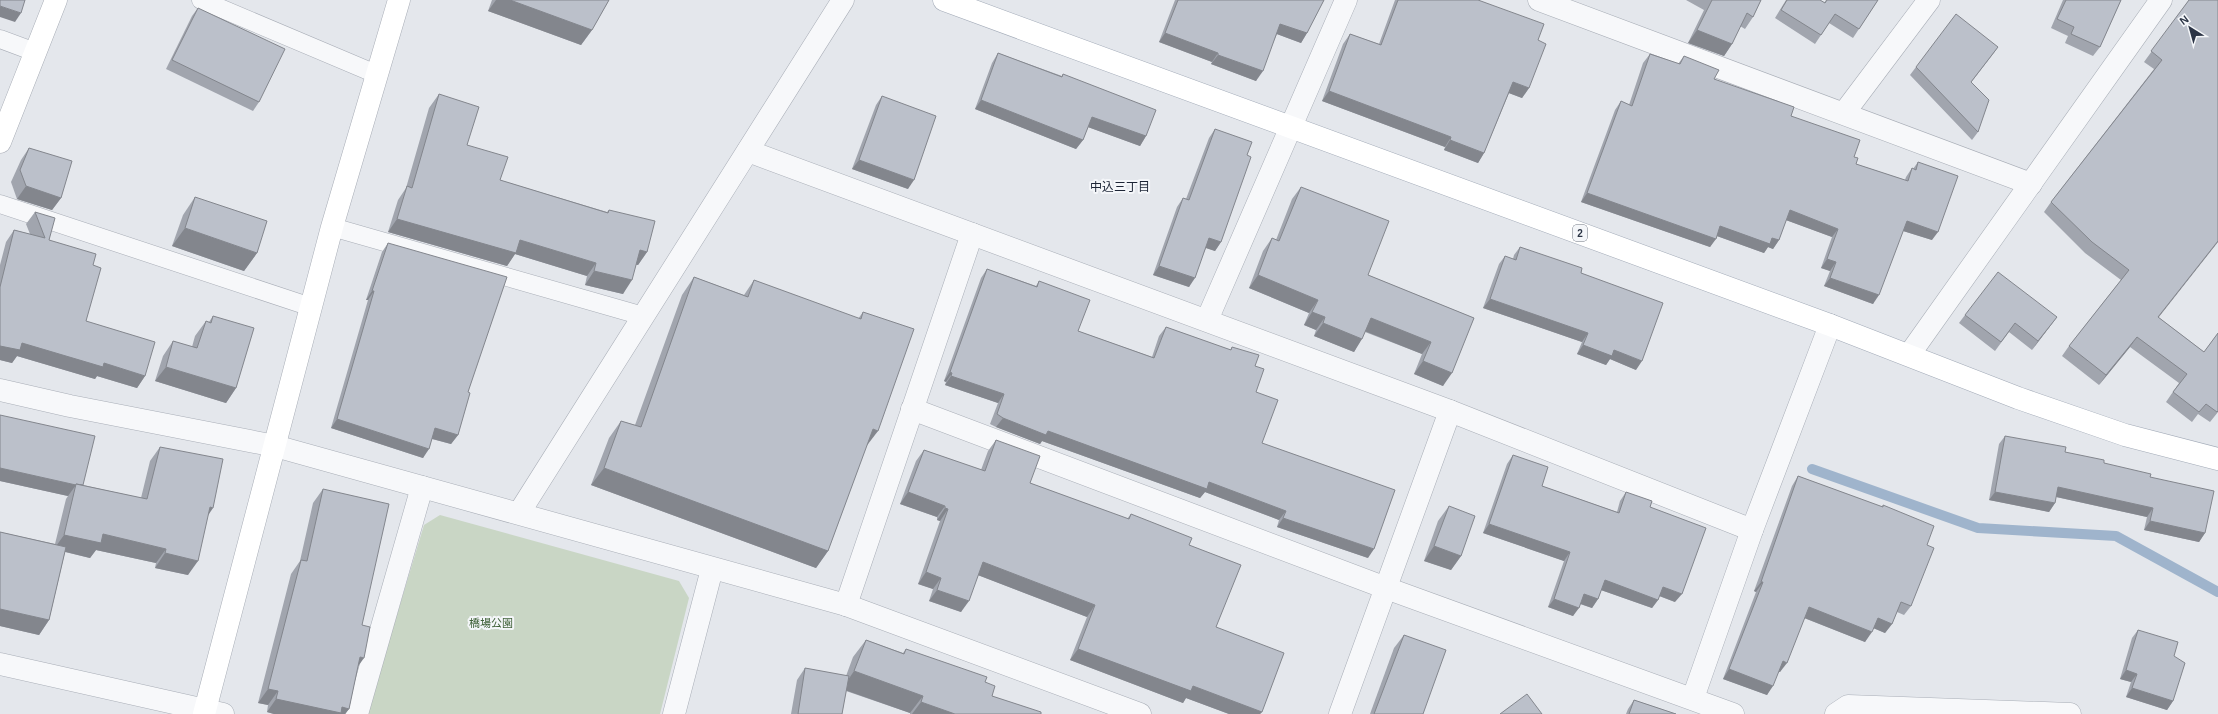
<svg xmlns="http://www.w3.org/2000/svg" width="2218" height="714" viewBox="0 0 2218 714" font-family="Helvetica,'Noto Sans JP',sans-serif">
	<rect width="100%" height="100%" fill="#e4e7ec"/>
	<path fill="#c9d6c5" d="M440 515 679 581 689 598 660 714H367L424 525Z"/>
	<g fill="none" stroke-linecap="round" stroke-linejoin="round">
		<path stroke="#9fb4cc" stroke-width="10" d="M1812 469 1978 528 2116 536 2218 592"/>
		<defs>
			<g id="lane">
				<path d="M201 0 376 74"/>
				<path d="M0 39 35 52"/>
				<path d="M0 204 311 307"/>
				<path d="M332 227 643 316"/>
			</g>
			<g id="street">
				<path d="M1539 0 2031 184"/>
				<path d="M1844 113 1929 0"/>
				<path d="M748 151 1450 411 1752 530"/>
				<path d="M1207 320 1346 0"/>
				<path d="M1909 355 2161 0"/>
				<path d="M0 390 70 406 275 446 846 605 1140 714"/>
				<path d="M912 409 1386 588 1733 714"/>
				<path d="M519 513 843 0"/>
				<path d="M846 605 972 234"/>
				<path d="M0 664 223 714"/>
				<path d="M1693 698 1752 530 1830 325"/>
				<path d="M357 714 422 487"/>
				<path d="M674 714 712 569"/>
				<path d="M1340 714 1450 411"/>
				<path d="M1836 714 1848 706 2070 714"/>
			</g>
			<g id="secondary">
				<path d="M0 142 56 0"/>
				<path d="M204 714 332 227 399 0"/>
			</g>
			<path id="primary" d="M944 0 1830 325 2018 398 2125 435 2218 459"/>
		</defs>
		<use href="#lane" stroke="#a9aeb7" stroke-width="19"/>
		<use href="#street" stroke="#a9aeb7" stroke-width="23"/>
		<use href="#secondary" stroke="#a9aeb7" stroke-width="23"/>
		<use href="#primary" stroke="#a3abb8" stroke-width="23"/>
		<use href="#lane" stroke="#f7f8fa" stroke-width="18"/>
		<use href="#street" stroke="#f7f8fa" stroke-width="22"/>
		<use href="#secondary" stroke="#fff" stroke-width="22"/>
		<use href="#primary" stroke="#fff" stroke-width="22"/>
	</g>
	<g fill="#a1a5ae">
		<path d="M492 0H609L592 30 581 45 488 11Z"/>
		<path d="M1175 0H1324L1307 33 1301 43 1277 34 1256 81 1211 64 1212 62 1159 42Z"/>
		<path d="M1395 0H1478L1538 40 1529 88 1522 98 1509 93 1484 153 1478 163 1444 150 1445 147 1322 101 1343 44 1350 34 1379 44Z"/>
		<path d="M1686 0H1761L1753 17 1745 29 1740 26 1732 44 1724 56 1688 43 1704 10Z"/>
		<path d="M1786 0H1820L1824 3 1826 0H1878L1853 38 1829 23 1815 44 1775 18Z"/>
		<path d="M2063 0H2121L2100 47 2093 56 2065 43 2068 36 2051 28Z"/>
		<path d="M2189 0 2158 317 2204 352 2218 333V412L2210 422 2198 414 2192 422 2166 402 2179 383 2130 347 2099 385 2062 356 2069 346 2121 280 2085 253 2044 212 2051 202 2154 69 2144 62Z"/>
		<path d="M198 8 259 102 253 111 166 69 192 16Z"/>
		<path d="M1998 47 1971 82 1978 132 1972 140 1910 75 1916 67Z"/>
		<path d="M998 53 1062 76 1063 74 1146 136 1140 146 1088 127 1083 140 1076 149 975 109 992 63Z"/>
		<path d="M1650 54 1678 64 1684 56 1714 79 1791 116 1854 157 1856 164 1905 180 1906 177 1912 168 1913 169 1918 162 1932 240 1903 231 1873 304 1824 286 1830 271 1821 268 1832 237 1786 220 1779 240 1773 249 1768 247 1764 253 1717 236 1710 247 1581 202 1615 110 1621 101 1629 105 1643 63Z"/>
		<path d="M439 94 467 145 500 180 607 212 609 210 647 252 638 265H636L623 294 585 285 587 276 515 254 507 266 388 232 398 200 406 188 429 108Z"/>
		<path d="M882 96 908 189 852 169 876 105Z"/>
		<path d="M1215 129 1247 155 1221 242 1215 251 1206 248 1189 287 1153 275 1177 207 1183 198 1186 199 1209 138Z"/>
		<path d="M29 148 61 198 52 210 17 199 11 182 21 160Z"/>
		<path d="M1301 187 1368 275 1474 318 1443 386 1414 374 1422 354 1365 332 1354 352 1314 336 1316 330 1304 325 1309 313 1249 288 1263 251 1272 238 1276 240 1292 199Z"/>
		<path d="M195 197 257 253 244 271 172 246 183 215Z"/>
		<path d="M35 212 49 240 93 265 86 321 145 376 137 388 97 376 95 379 17 356 12 363 0 360V265L6 242 14 230 30 234 26 224Z"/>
		<path d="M388 243 468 392 458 435 451 444 432 439 423 458 331 428 368 300H366L382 252Z"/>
		<path d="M1520 247 1581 273 1636 370 1610 359 1606 365 1577 354 1582 342 1483 308 1499 264 1505 256 1513 259 1514 255Z"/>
		<path d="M987 269 1036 286 1039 281 1078 331 1152 357 1159 336 1166 327 1230 350 1232 347 1255 366 1256 392 1262 443 1368 558 1277 527 1279 520 1205 492 1200 498 1042 441 1040 444 996 427 990 424 998 403 945 385 946 382 944 381 981 278Z"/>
		<path d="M694 277 744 295 754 280 858 319 863 312 866 447 828 551 816 568 591 485 609 438 621 421 635 425 682 295Z"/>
		<path d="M1965 315 2057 317 2032 350 2009 332 1995 351 1959 323Z"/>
		<path d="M213 316 236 388 226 403 155 381 163 356 173 341 192 347 195 336 206 321 209 322Z"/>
		<path d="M0 415 83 485 141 498 150 461 160 447 208 514 188 575 155 568 156 563 96 550 90 558 65 552 49 620 39 635 0 626V532L55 544 66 499 68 496 0 481Z"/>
		<path d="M2005 436 2065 452 2150 477 2205 533 2199 542 2144 530 2147 517 2056 497 2055 503 2049 512 1989 500 1999 444Z"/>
		<path d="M996 440 1030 483 1127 519 1131 514 1189 545 1216 627 1262 712 1260 714H1229L1186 698 1183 703 1070 660 1087 617 978 575 961 612 929 601 933 589 918 584 940 521 937 520V517L900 504 916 461 924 450 981 470 988 451Z"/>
		<path d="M1513 455 1542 486 1617 512 1620 501 1626 492 1650 507 1675 602 1659 596 1658 600 1652 608 1601 590 1598 599 1592 608 1580 604 1573 616 1548 607 1564 561 1483 533 1507 464Z"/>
		<path d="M1798 476 1882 507 1883 505 1927 545 1911 606 1904 615 1897 612 1892 624 1885 633 1873 628 1865 642 1804 618 1780 672 1779 671 1767 695 1723 679 1756 592 1754 591 1792 486Z"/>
		<path d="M323 489 362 625 358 666 349 709 345 714H274L267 712 268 705 258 703 291 574 300 561 313 503Z"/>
		<path d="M1449 506 1461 556 1451 570 1424 561 1438 521Z"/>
		<path d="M2138 630 2174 656 2173 701 2167 710 2126 697 2131 682 2120 679 2132 638Z"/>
		<path d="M1404 635 1423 714H1370L1394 648Z"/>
		<path d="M866 640 903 653 906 649 985 682 992 696 1041 714H910V713L846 691 842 714H791L797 680 805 668 846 676 853 657Z"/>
		<path d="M1634 700 1676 714H1626L1628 709Z"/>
	</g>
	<g fill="#83868d">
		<path d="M496 0H510L592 30 581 45 488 11Z"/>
		<path d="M0 6 21 13 15 22 0 17Z"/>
		<path d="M1280 24 1307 33 1301 43 1274 33Z"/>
		<path d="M1697 30 1732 44 1724 56 1688 43Z"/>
		<path d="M1165 33 1218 53 1212 62 1159 42Z"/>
		<path d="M1998 47 1993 54 1966 89 1971 82Z"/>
		<path d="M1218 55 1263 71 1256 81 1211 64Z"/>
		<path d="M1513 82 1529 88 1522 98 1506 92Z"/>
		<path d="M1329 91 1451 137 1445 147 1322 101Z"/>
		<path d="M981 100 1083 140 1076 149 975 109Z"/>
		<path d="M1092 117 1146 136 1140 146 1085 126Z"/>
		<path d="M1450 140 1484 153 1478 163 1444 150Z"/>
		<path d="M859 160 914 180 908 189 852 169Z"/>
		<path d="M26 186 61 198 52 210 17 199Z"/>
		<path d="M1587 193 1716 239 1710 247 1581 202Z"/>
		<path d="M1790 210 1838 229 1832 237 1783 219Z"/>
		<path d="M397 219 520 240 596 263 587 276 515 254 507 266 388 232Z"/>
		<path d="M1907 221 1938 232 1932 240 1900 230Z"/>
		<path d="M1720 226 1772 238 1779 240 1773 249 1768 247 1764 253 1714 235Z"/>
		<path d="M185 228 257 253 244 271 172 246Z"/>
		<path d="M1209 238 1221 242 1215 251 1203 247Z"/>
		<path d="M2218 241V242L2151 327 2158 317Z"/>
		<path d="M640 250 647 252 638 265 631 263Z"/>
		<path d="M1827 259 1836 262 1830 271 1821 268Z"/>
		<path d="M1159 266 1195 278 1189 287 1153 275Z"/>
		<path d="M594 271 632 280 623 294 585 285Z"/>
		<path d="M1258 275 1318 300 1309 313 1249 288Z"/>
		<path d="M1830 278 1879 295 1873 304 1824 286Z"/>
		<path d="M372 291H374L368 300H366Z"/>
		<path d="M1490 299 1588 333 1582 342 1483 308Z"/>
		<path d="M1312 312 1325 317 1316 330 1304 325Z"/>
		<path d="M2057 317 2051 325 2032 350 2038 341Z"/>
		<path d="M1371 318 1431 342 1422 354 1362 330Z"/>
		<path d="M1323 323 1362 339 1354 352 1314 336Z"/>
		<path d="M2137 337 2130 347 2099 385 2106 375Z"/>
		<path d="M22 343 104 363 145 376 137 388 97 376 95 379 17 356 12 363 0 360V346Z"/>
		<path d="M1583 345 1614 350 1642 361 1636 370 1610 359 1606 365 1577 354Z"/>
		<path d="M1423 361 1452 373 1443 386 1414 374Z"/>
		<path d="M166 367 236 388 226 403 155 381Z"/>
		<path d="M950 372 952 373 946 382 944 381Z"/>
		<path d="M951 376 1004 394 998 403 945 385Z"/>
		<path d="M1003 418 1048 431 1209 482 1286 511 1279 520 1205 492 1200 498 1042 441 1040 444 996 427Z"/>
		<path d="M337 419 429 449 423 458 331 428Z"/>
		<path d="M435 428 458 435 451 444 429 438Z"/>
		<path d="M873 429 878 431 865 448Z"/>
		<path d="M0 468 76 485 68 496 0 481Z"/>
		<path d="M604 468 828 551 816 568 591 485Z"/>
		<path d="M2058 487 2153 508 2147 517 2052 496Z"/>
		<path d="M908 492 945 506 937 517 900 504Z"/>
		<path d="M1995 492 2055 503 2049 512 1989 500Z"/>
		<path d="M210 507 213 508 203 523Z"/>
		<path d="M945 508 948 509 940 521 937 520Z"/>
		<path d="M1283 518 1374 549 1368 558 1277 527Z"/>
		<path d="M2150 521 2205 533 2199 542 2144 530Z"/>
		<path d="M1489 524 1570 552 1564 561 1483 533Z"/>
		<path d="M103 534 166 549 156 563 96 550 90 558 54 549 64 535Z"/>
		<path d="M1434 546 1461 556 1451 570 1424 561Z"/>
		<path d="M165 553 198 561 188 575 155 568Z"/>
		<path d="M983 562 1095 605 1087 617 975 574Z"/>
		<path d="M926 572 941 578 933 589 918 584Z"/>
		<path d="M1605 580 1658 600 1652 608 1598 589Z"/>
		<path d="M1761 582H1763L1756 592 1754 591Z"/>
		<path d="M1663 587 1682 594 1675 602 1657 595Z"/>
		<path d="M937 590 969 601 961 612 929 601Z"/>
		<path d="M1584 594 1598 599 1592 608 1578 603Z"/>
		<path d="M1554 599 1579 608 1573 616 1548 607Z"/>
		<path d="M1809 607 1872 632 1865 642 1802 617Z"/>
		<path d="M0 609 49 620 39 635 0 626Z"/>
		<path d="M1878 618 1892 624 1885 633 1871 627Z"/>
		<path d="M1078 649 1193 686 1262 712 1260 714H1229L1186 698 1183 703 1070 660Z"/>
		<path d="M360 657 364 658 354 672Z"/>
		<path d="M1783 661 1787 663 1780 672 1776 671Z"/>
		<path d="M1729 669 1773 686 1767 695 1723 679Z"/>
		<path d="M2126 670 2137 674 2131 682 2120 679Z"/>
		<path d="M854 671 923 696 910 713 842 689Z"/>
		<path d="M2132 688 2173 701 2167 710 2126 697Z"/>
		<path d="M268 689 278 691 268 705 258 703Z"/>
		<path d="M276 699 342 707 349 709 345 714H274L267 712Z"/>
		<path d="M921 702 955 714H912Z"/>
	</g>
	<g fill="#bbc0ca" stroke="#83868d">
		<path d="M0 0H25L21 13 0 6Z"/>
		<path d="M510 0H609L592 30Z"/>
		<path d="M1178 0H1324L1307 33 1280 24 1263 71 1218 55V53L1165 33Z"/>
		<path d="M1398 0H1478L1544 24 1538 40 1546 44 1529 88 1513 82 1484 153 1450 140 1451 137 1329 91 1350 34 1381 45Z"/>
		<path d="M1712 0H1761L1753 17 1747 13 1732 44 1697 30Z"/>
		<path d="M1787 0H1820L1825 3 1827 0H1878L1859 29 1835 14 1821 35 1781 10Z"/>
		<path d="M2066 0H2121L2100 47 2071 34 2074 27 2057 19Z"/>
		<path d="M2189 0H2218V241L2158 317 2204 352 2218 333V411L2217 412 2206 404 2199 412 2173 392 2187 374 2137 337 2106 375 2069 346 2129 270 2092 242 2051 202 2162 60 2151 51Z"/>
		<path d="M198 8 285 49 259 102 172 60Z"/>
		<path d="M1956 14 1998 47 1971 82 1989 100 1978 132 1916 67Z"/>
		<path d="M998 53 1062 77 1063 74 1156 110 1146 136 1092 117 1083 140 981 100Z"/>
		<path d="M1650 54 1680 64 1684 56 1719 70 1714 79 1794 107 1791 116 1860 140 1854 157 1858 158 1856 164 1908 181 1912 168 1916 170 1918 162 1958 176 1938 232 1907 221 1879 295 1830 278 1836 262 1827 259 1838 229 1790 210 1779 240 1772 238 1770 244 1720 226 1716 239 1587 193 1621 101 1632 106Z"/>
		<path d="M439 94 479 107 467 145 508 157 500 180 608 213 609 210 655 221 647 252 640 250 632 280 594 271 596 263 520 240 516 253 397 219 407 186 412 188Z"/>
		<path d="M882 96 936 116 914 180 859 160Z"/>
		<path d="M1215 129 1252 142 1247 155 1251 157 1221 242 1209 238 1195 278 1159 266 1183 198 1189 200Z"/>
		<path d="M29 148 72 161 61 198 26 186 20 170Z"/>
		<path d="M1301 187 1389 221 1368 275 1474 318 1452 373 1423 361 1431 342 1371 318 1362 339 1323 323 1325 317 1312 312 1318 300 1258 275 1272 238 1279 241Z"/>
		<path d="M195 197 267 221 257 253 185 228Z"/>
		<path d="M35 212 55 218 49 240 96 254 93 265 101 268 86 321 155 342 145 376 104 363 103 367 22 343 20 350 0 346V287L14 230 45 238Z"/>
		<path d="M388 243 507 277 468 392 470 393 458 435 435 428 429 449 337 419 374 291H372Z"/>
		<path d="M1520 247 1582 268 1581 273 1663 303 1642 361 1614 350 1612 356 1583 345 1588 333 1490 299 1505 256 1516 260Z"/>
		<path d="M987 269 1037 287 1039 281 1090 300 1078 331 1154 358 1166 327 1231 350 1232 347 1259 355 1255 366 1264 369 1256 392 1278 400 1262 443 1395 490 1374 549 1283 518 1286 511 1209 482 1207 489 1048 431 1046 435 1003 418 997 414 1004 394 951 376 952 373 950 372Z"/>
		<path d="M1998 272 2057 317 2038 341 2015 323 2001 342 1965 315Z"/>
		<path d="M694 277 748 297 754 280 861 319 863 312 914 329 878 431 873 429 828 551 604 468 621 421 641 427Z"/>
		<path d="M213 316 254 328 236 388 166 367 173 341 197 348 206 321 211 323Z"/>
		<path d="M0 415 95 436 83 485 76 484V485L0 468Z"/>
		<path d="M2005 436 2066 447 2065 452 2104 460V463L2151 474 2150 477 2214 491 2205 533 2150 521 2153 508 2058 487 2055 503 1995 492Z"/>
		<path d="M996 440 1040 456 1030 483 1129 519 1131 514 1192 538 1189 545 1241 565 1216 627 1284 653 1262 712 1193 686 1191 691 1078 649 1095 605 983 562 969 601 937 590 941 578 926 572 948 509 945 508V506L908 492 924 450 985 471Z"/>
		<path d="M160 447 223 459 213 508 210 507 198 561 165 553 166 549 103 534 101 543 64 535 76 484 147 499Z"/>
		<path d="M1513 455 1548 467 1542 486 1619 513 1626 492 1652 501 1650 507 1706 528 1682 594 1663 587 1658 600 1605 580 1598 599 1584 594 1579 608 1554 599 1570 552 1489 524Z"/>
		<path d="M1798 476 1883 507V505L1934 526 1927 545 1934 548 1911 606 1901 602 1892 624 1878 618 1872 632 1809 607 1787 663 1783 661 1773 686 1729 669 1763 582H1761Z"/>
		<path d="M323 489 389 504 362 625 370 627 364 658 360 657 349 709 342 707 341 713 276 699 278 691 268 689 301 560 307 561Z"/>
		<path d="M1449 506 1475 516 1461 556 1434 546Z"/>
		<path d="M0 532 66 547 49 620 0 609Z"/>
		<path d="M2138 630 2178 642 2174 656 2185 663 2173 701 2132 688 2137 674 2126 670Z"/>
		<path d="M1404 635 1446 650 1423 714H1374Z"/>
		<path d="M866 640 904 654 906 649 987 677 985 682 995 686 992 696 1041 712V714H955L921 702 923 696 854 671Z"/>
		<path d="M805 668 849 676 842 714H798Z"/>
		<path d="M1527 694 1542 714H1500Z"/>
		<path d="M1634 700 1676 714H1629Z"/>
	</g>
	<g text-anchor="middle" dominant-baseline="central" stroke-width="4" stroke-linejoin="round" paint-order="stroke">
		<rect fill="#f4f6f9" stroke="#676e7b" stroke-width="1" x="1573" y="225" width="14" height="16" rx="3"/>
		<g font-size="10" font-weight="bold" fill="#2b3445">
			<text x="1580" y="233">2</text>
		</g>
		<g font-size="11" fill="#3f6138" stroke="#f4f6f9">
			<text x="491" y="623">橋場公園</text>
		</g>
		<g font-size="12" fill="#1d2536" stroke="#f4f6f9">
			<text x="1120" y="187">中込三丁目</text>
		</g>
	</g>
	<g transform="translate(2190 28) rotate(323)" stroke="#f4f6f9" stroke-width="3" paint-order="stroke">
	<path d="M0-3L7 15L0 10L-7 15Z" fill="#2b3445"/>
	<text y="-6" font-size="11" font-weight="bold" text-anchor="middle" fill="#2b3445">N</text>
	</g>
</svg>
